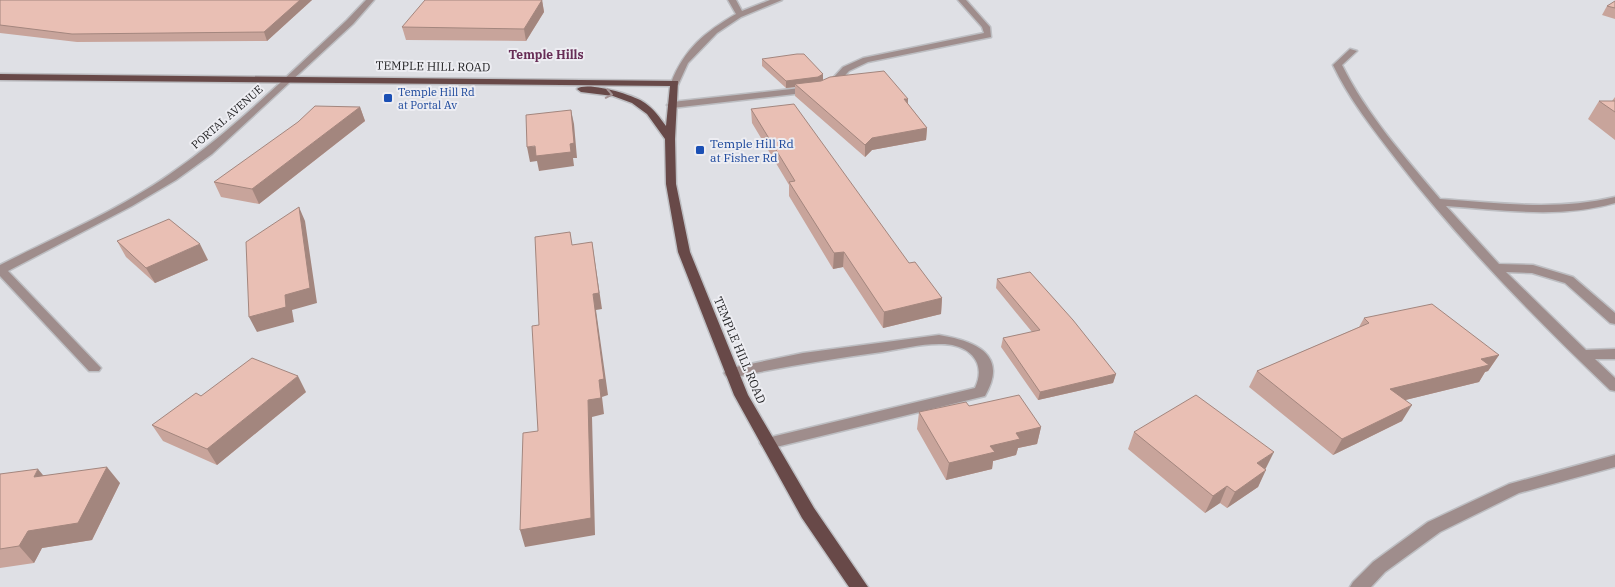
<svg xmlns="http://www.w3.org/2000/svg" width="1615" height="587" viewBox="0 0 1615 587" font-family="'IBM Plex Serif',serif">
	<rect width="100%" height="100%" fill="#dfe0e5"/>
	<g fill="none" stroke-linecap="round" stroke-linejoin="round">
		<defs>
			<g id="minor">
				<path d="M366 0H374L353 24 212 154 176 180 132 206 8 271 101 368 99 371H89L0 276V265C55 237 119 210 170 174 234 130 290 73 347 20Z"/>
				<path d="M728 0H736L742 11 770 0H782L741 17 717 33 688 63 678 85H672L671 83C684 49 705 32 736 14Z"/>
				<path d="M958 0H966L990 27 991 37 868 62 849 71 839 82 821 91 672 108 667 105 672 102 819 86 833 78 843 67 863 58 984 33 982 27Z"/>
				<path d="M1350 49 1357 51 1342 65C1366 114 1405 157 1440 199 1499 203 1557 211 1615 197V203C1560 219 1502 210 1446 206L1499 264 1533 265 1573 277 1615 313V324L1610 323 1565 283 1532 273 1506 272 1586 350 1615 349V359H1595L1615 378V391L1610 390C1534 317 1460 242 1396 159 1373 129 1349 99 1333 65Z"/>
				<path d="M939 335C975 341 1009 354 985 396L768 449 763 447 760 443 763 439 975 388C988 360 966 343 939 344 920 344 900 349 882 352 831 359 781 367 731 378L726 376 724 373 726 370 731 368 803 353Z"/>
				<path d="M1615 455V467L1519 493 1440 532 1385 572 1371 587H1350L1353 582 1373 562 1428 522 1509 484Z"/>
			</g>
			<path id="major" d="M0 74 678 81 675 139 676 184 690 252 748 395 814 508 868 587H849L802 518 734 395 678 252 666 184 665 139 647 114 632 103 613 96 581 92 577 89C587 81 634 95 645 103 654 109 660 118 666 126L670 86 0 80Z"/>
		</defs>
		<use href="#minor" stroke="#bdbec2" stroke-width="3"/>
		<use href="#major" stroke="#bdbec2" stroke-width="3"/>
		<use href="#minor" fill="#9f8d8c" fill-rule="evenodd"/>
		<use href="#major" fill="#684948" fill-rule="evenodd"/>
	</g>
	<g fill="#c8a49b">
		<path d="M0 0H312L267 41 77 42 0 33Z"/>
		<path d="M542 0 544 12 526 41 406 40 402 27Z"/>
		<path d="M1615 1V19L1602 15 1607 6Z"/>
		<path d="M762 59 823 80 908 99V104L927 128 926 140 872 150 865 157 795 96V87L786 88 762 66Z"/>
		<path d="M1615 97V140L1588 119 1599 101H1612Z"/>
		<path d="M360 107 365 121 259 204 221 197 214 182Z"/>
		<path d="M751 109 909 263 942 298 941 314 883 328 843 267 833 269 789 196V185L752 123Z"/>
		<path d="M117 241 208 260 155 283 126 257Z"/>
		<path d="M997 279 1116 374 1113 383 1038 400 1001 347 1003 338 1032 332 996 288Z"/>
		<path d="M1364 318 1499 355 1488 371 1485 372 1479 382 1405 400 1402 421 1333 455 1249 387 1257 371 1359 327Z"/>
		<path d="M306 392 217 465 163 441 152 425 201 396Z"/>
		<path d="M969 406 1041 427 1037 444 1018 448 1016 455 993 461 992 469 946 480 917 429 919 412Z"/>
		<path d="M1134 432 1266 468 1258 487 1227 508 1220 503 1205 513 1128 449Z"/>
		<path d="M0 474 43 475 120 483 92 540 42 548 34 563 0 568Z"/>
	</g>
	<g fill="#a3867e">
		<path d="M300 0H312L267 41 264 32Z"/>
		<path d="M542 0 544 12 526 41 524 29Z"/>
		<path d="M823 74V82L795 84V87L786 88V81Z"/>
		<path d="M904 99H908L907 111Z"/>
		<path d="M360 107 365 121 259 204 252 189Z"/>
		<path d="M571 110 574 124 577 158H573L574 166 539 171 537 161 530 162 527 147 570 144Z"/>
		<path d="M927 128 926 140 872 150 865 157V145L872 138Z"/>
		<path d="M299 207 305 221 317 303 292 310 294 322 257 332 249 317 285 295Z"/>
		<path d="M592 242 602 309 596 310 608 395 602 397 604 414 592 417 595 535 525 547 520 530 599 380 593 294Z"/>
		<path d="M200 244 208 260 155 283 146 268Z"/>
		<path d="M844 252 843 267 833 269 834 253Z"/>
		<path d="M942 298 941 314 883 328 884 312Z"/>
		<path d="M1499 355 1488 371 1485 372 1479 382 1381 406 1390 389 1481 359Z"/>
		<path d="M1116 374 1113 383 1038 400 1040 392Z"/>
		<path d="M298 376 306 392 217 465 207 449Z"/>
		<path d="M1412 405 1402 421 1333 455 1342 439Z"/>
		<path d="M1041 427 1037 444 1018 448 1016 455 993 461 992 469 946 480 949 463 990 446 1016 433Z"/>
		<path d="M1274 452 1266 468 1249 479 1257 463Z"/>
		<path d="M107 467 120 483 92 540 42 548 34 563 19 546 28 531Z"/>
		<path d="M38 469 52 486 34 477Z"/>
		<path d="M1266 470 1258 487 1227 508 1235 492Z"/>
		<path d="M1227 486 1220 503 1205 513 1213 496Z"/>
	</g>
	<g fill="#e9bfb4" stroke="#a3867e">
		<path d="M0 0H300L264 32 72 34 0 25Z"/>
		<path d="M425 0H542L524 29 402 27Z"/>
		<path d="M1615 1V8L1607 6Z"/>
		<path d="M797 54H804L823 74 818 77 786 81 762 59Z"/>
		<path d="M884 71 908 99H904L927 128 872 138 865 145 795 84 821 81 830 77Z"/>
		<path d="M1599 101H1615V112Z"/>
		<path d="M794 104 909 263 915 262 942 298 884 312 844 252 834 253 789 182 795 181 751 109Z"/>
		<path d="M315 106 360 107 252 189 214 182 298 122Z"/>
		<path d="M571 110 574 143 570 144 571 152 536 156 535 146 527 147 526 115Z"/>
		<path d="M299 207 310 288 285 295 286 307 249 317 246 242Z"/>
		<path d="M169 219 200 244 146 268 117 241Z"/>
		<path d="M570 232 572 245 592 242 599 293 593 294 604 379 599 380 601 398 588 400 591 518 520 530 523 433 538 431 532 326 539 325 535 237Z"/>
		<path d="M1030 272 1073 320 1116 374 1040 392 1003 338 1040 330 997 279Z"/>
		<path d="M1432 304 1499 355 1481 359 1489 365 1390 389 1412 405 1342 439 1257 371 1369 323 1364 318Z"/>
		<path d="M252 358 298 376 207 449 152 425 196 393 201 396Z"/>
		<path d="M1019 395 1041 427 1016 433 1020 439 990 446 995 452 949 463 919 412 966 402 969 406Z"/>
		<path d="M1196 395 1274 452 1257 463 1266 470 1235 492 1227 486 1213 496 1134 432Z"/>
		<path d="M107 467 78 523 28 531 19 546 0 549V474L38 469 34 477Z"/>
	</g>
	<defs><path id="oneway-chevron" d="M-2-3.5L2.5 0L-2 3.5" fill="none" stroke-width="1.6" stroke-linecap="round" stroke-linejoin="round" transform="scale(1.25)"/></defs>
	<use stroke="#a49394" href="#oneway-chevron" transform="translate(609 94) rotate(11)"/>
	<g fill="#1a4fb4" stroke="#ededf2" stroke-width="2">
		<rect x="383" y="93" width="10" height="10" rx="2.5"/>
		<rect x="695" y="145" width="10" height="10" rx="2.5"/>
	</g>
	<g text-anchor="middle" dominant-baseline="central" stroke-width="4" stroke-linejoin="round" paint-order="stroke">
		<g font-size="11" fill="#164399" stroke="#ededf2" text-anchor="start">
			<text x="398" y="92">Temple Hill Rd<tspan x="398" dy="13">at Portal Av</tspan></text>
		</g>
		<g font-size="11" fill="#222224" stroke="#ededf2">
			<text transform="translate(227 117) rotate(-41)">PORTAL AVENUE</text>
		</g>
		<g font-size="12" font-weight="bold" fill="#672d56" stroke="#ededf2">
			<text x="546" y="54">Temple Hills</text>
		</g>
		<g font-size="12" fill="#222224" stroke="#ededf2">
			<text transform="translate(433 66) rotate(1)">TEMPLE HILL ROAD</text>
			<text transform="translate(740 350) rotate(67)">TEMPLE HILL ROAD</text>
		</g>
		<g font-size="12" fill="#164399" stroke="#ededf2" text-anchor="start">
			<text x="710" y="143">Temple Hill Rd<tspan x="710" dy="14">at Fisher Rd</tspan></text>
		</g>
	</g>
</svg>
